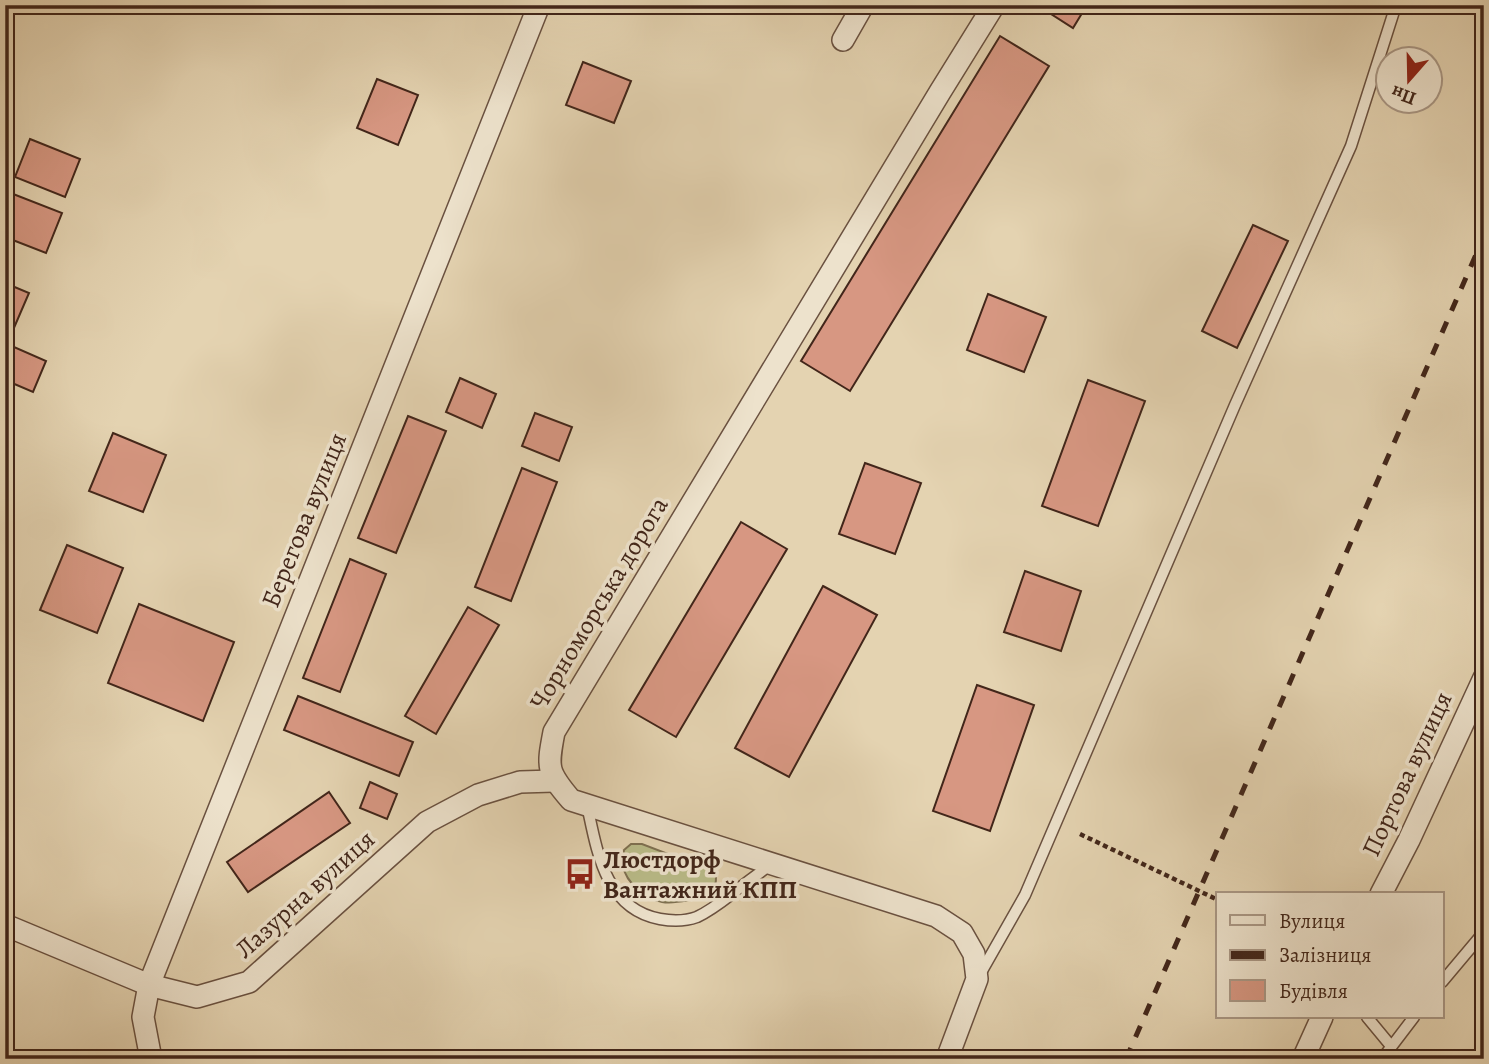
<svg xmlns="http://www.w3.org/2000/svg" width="1489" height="1064" viewBox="0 0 1489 1064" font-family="Alegreya,serif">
	<rect width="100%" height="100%" fill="#e4d3b1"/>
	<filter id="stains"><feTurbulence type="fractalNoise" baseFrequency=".00286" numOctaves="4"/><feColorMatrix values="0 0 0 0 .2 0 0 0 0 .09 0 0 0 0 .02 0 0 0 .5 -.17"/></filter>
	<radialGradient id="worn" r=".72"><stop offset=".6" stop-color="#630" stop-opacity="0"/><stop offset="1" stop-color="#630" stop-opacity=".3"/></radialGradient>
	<path fill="#b9bb88" stroke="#7e7051" stroke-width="2" d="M631 844H642L710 870 716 876C716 882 716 887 711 892 702 899 674 904 662 902 646 899 626 883 623 866 622 861 623 855 624 850Z"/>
	<g fill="#d79782" stroke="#42261a" stroke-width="2">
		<path d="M1037 5H1087L1073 28Z"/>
		<path d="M1000 36 1049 66 850 391 801 361Z"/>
		<path d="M583 62 631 81 614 123 566 105Z"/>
		<path d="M377 79 418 95 398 145 357 128Z"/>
		<path d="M30 139 80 159 65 197 15 177Z"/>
		<path d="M8 192 62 213 46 253 5 237V198Z"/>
		<path d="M1253 225 1288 241 1237 348 1202 331Z"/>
		<path d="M5 283 29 293 7 344 46 361 33 392 5 380Z"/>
		<path d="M988 294 1046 317 1024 372 967 350Z"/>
		<path d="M460 378 496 394 482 428 446 412Z"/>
		<path d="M1088 380 1145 401 1098 526 1042 506Z"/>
		<path d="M535 413 572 427 559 461 522 446Z"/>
		<path d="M408 416 446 431 396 553 358 538Z"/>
		<path d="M113 433 166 455 143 512 89 491Z"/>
		<path d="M865 463 921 483 895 554 839 534Z"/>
		<path d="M522 468 557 482 511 601 475 587Z"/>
		<path d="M741 522 787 549 676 737 629 710Z"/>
		<path d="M67 545 123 568 97 633 40 610Z"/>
		<path d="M350 559 386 574 340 692 303 678Z"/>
		<path d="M1025 571 1081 591 1061 651 1004 632Z"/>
		<path d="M823 586 877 615 789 777 735 748Z"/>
		<path d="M139 604 234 642 203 721 108 683Z"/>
		<path d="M468 607 499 625 436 734 405 716Z"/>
		<path d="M977 685 1034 705 990 831 933 811Z"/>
		<path d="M298 696 413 742 399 776 284 730Z"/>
		<path d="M370 782 397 794 387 819 360 808Z"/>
		<path d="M329 792 350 823 248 892 227 862Z"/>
	</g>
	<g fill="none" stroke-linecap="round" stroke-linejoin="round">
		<defs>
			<g id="lane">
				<path d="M587 805C597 851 605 909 660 919 671 921 686 921 697 917 712 910 724 900 737 890 748 881 760 873 771 864"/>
				<path d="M979 976 1025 895 1235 405 1351 146 1396 5"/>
				<path d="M1442 982 1484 932"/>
				<path d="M1367 1017 1391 1046"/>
				<path d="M1382 1059 1414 1017"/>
			</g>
			<g id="street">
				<path d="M843 40 863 5"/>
				<path d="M1381 894 1409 840 1484 678"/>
				<path d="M5 925 149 985 197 997 249 982 427 822 478 795 520 782 554 781"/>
				<path d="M151 1059 143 1017 149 985 539 5"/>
				<path d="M947 1059 977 979 974 954 962 933 936 916 571 800C547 772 547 768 554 732L940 92 994 5"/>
				<path d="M1303 1059 1322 1017"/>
			</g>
		</defs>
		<use href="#lane" stroke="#6a5140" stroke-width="13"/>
		<use href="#street" stroke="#6a5140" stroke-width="24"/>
		<use href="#lane" stroke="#ede2cc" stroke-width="10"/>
		<use href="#street" stroke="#ede2cc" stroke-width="21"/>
		<path stroke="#42261a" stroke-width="5" stroke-dasharray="12 12" stroke-linecap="butt" d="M1126 1059 1478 250"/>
		<path stroke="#42261a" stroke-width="4.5" stroke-dasharray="5 3.5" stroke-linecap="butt" d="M1080 834 1218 900"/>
	</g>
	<defs>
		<symbol id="bus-bare" viewBox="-9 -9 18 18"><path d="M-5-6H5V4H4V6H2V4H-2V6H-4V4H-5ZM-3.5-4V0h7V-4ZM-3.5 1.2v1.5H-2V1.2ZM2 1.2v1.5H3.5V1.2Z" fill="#8f2418" stroke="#ede2cc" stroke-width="2.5" paint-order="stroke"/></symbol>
	</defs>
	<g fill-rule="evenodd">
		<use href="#bus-bare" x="558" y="852" width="44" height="44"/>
	</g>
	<g text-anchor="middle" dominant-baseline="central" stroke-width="7" stroke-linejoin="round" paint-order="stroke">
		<g font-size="26" fill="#42261a" stroke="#ede2cc">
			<text transform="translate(304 520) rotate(-68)">Берегова вулиця</text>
			<text transform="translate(599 603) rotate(-59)">Чорноморська дорога</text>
			<text transform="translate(1407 774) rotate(-65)">Портова вулиця</text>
			<text transform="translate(305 894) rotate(-42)">Лазурна вулиця</text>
		</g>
		<g font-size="26" font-weight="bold" fill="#42261a" stroke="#ede2cc" text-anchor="start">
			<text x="603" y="859">Люстдорф<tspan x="603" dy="30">Вантажний КПП</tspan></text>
		</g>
	</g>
	<rect width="1489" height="1064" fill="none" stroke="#e4d3b1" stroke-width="28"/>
	<rect x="7" y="7" width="1475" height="1050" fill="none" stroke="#42261a" stroke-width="3.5"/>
	<rect x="14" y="14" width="1461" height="1036" fill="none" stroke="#42261a" stroke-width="2"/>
	<rect x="1216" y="892" width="228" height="126" fill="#ede2cc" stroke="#a99785" stroke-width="2"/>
	<rect x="1230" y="915" width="35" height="10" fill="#ede2cc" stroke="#a99785" stroke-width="2"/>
	<text x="1279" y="928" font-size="21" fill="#42261a">Вулиця</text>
	<rect x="1230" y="950" width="35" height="10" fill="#42261a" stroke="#a99785" stroke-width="2"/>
	<text x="1279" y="962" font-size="21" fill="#42261a">Залізниця</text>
	<rect x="1230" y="980" width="35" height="21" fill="#d79782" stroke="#a99785" stroke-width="2"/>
	<text x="1279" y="998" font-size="21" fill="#42261a">Будівля</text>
	<g transform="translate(1409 80) rotate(200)"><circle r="33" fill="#ede2cc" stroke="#a99785" stroke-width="2"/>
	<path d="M0-5L12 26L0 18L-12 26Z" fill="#8f2418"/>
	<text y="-10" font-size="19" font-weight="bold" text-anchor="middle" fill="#42261a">Пн</text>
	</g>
	<rect width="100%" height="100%" filter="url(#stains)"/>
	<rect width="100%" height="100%" fill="url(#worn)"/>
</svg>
